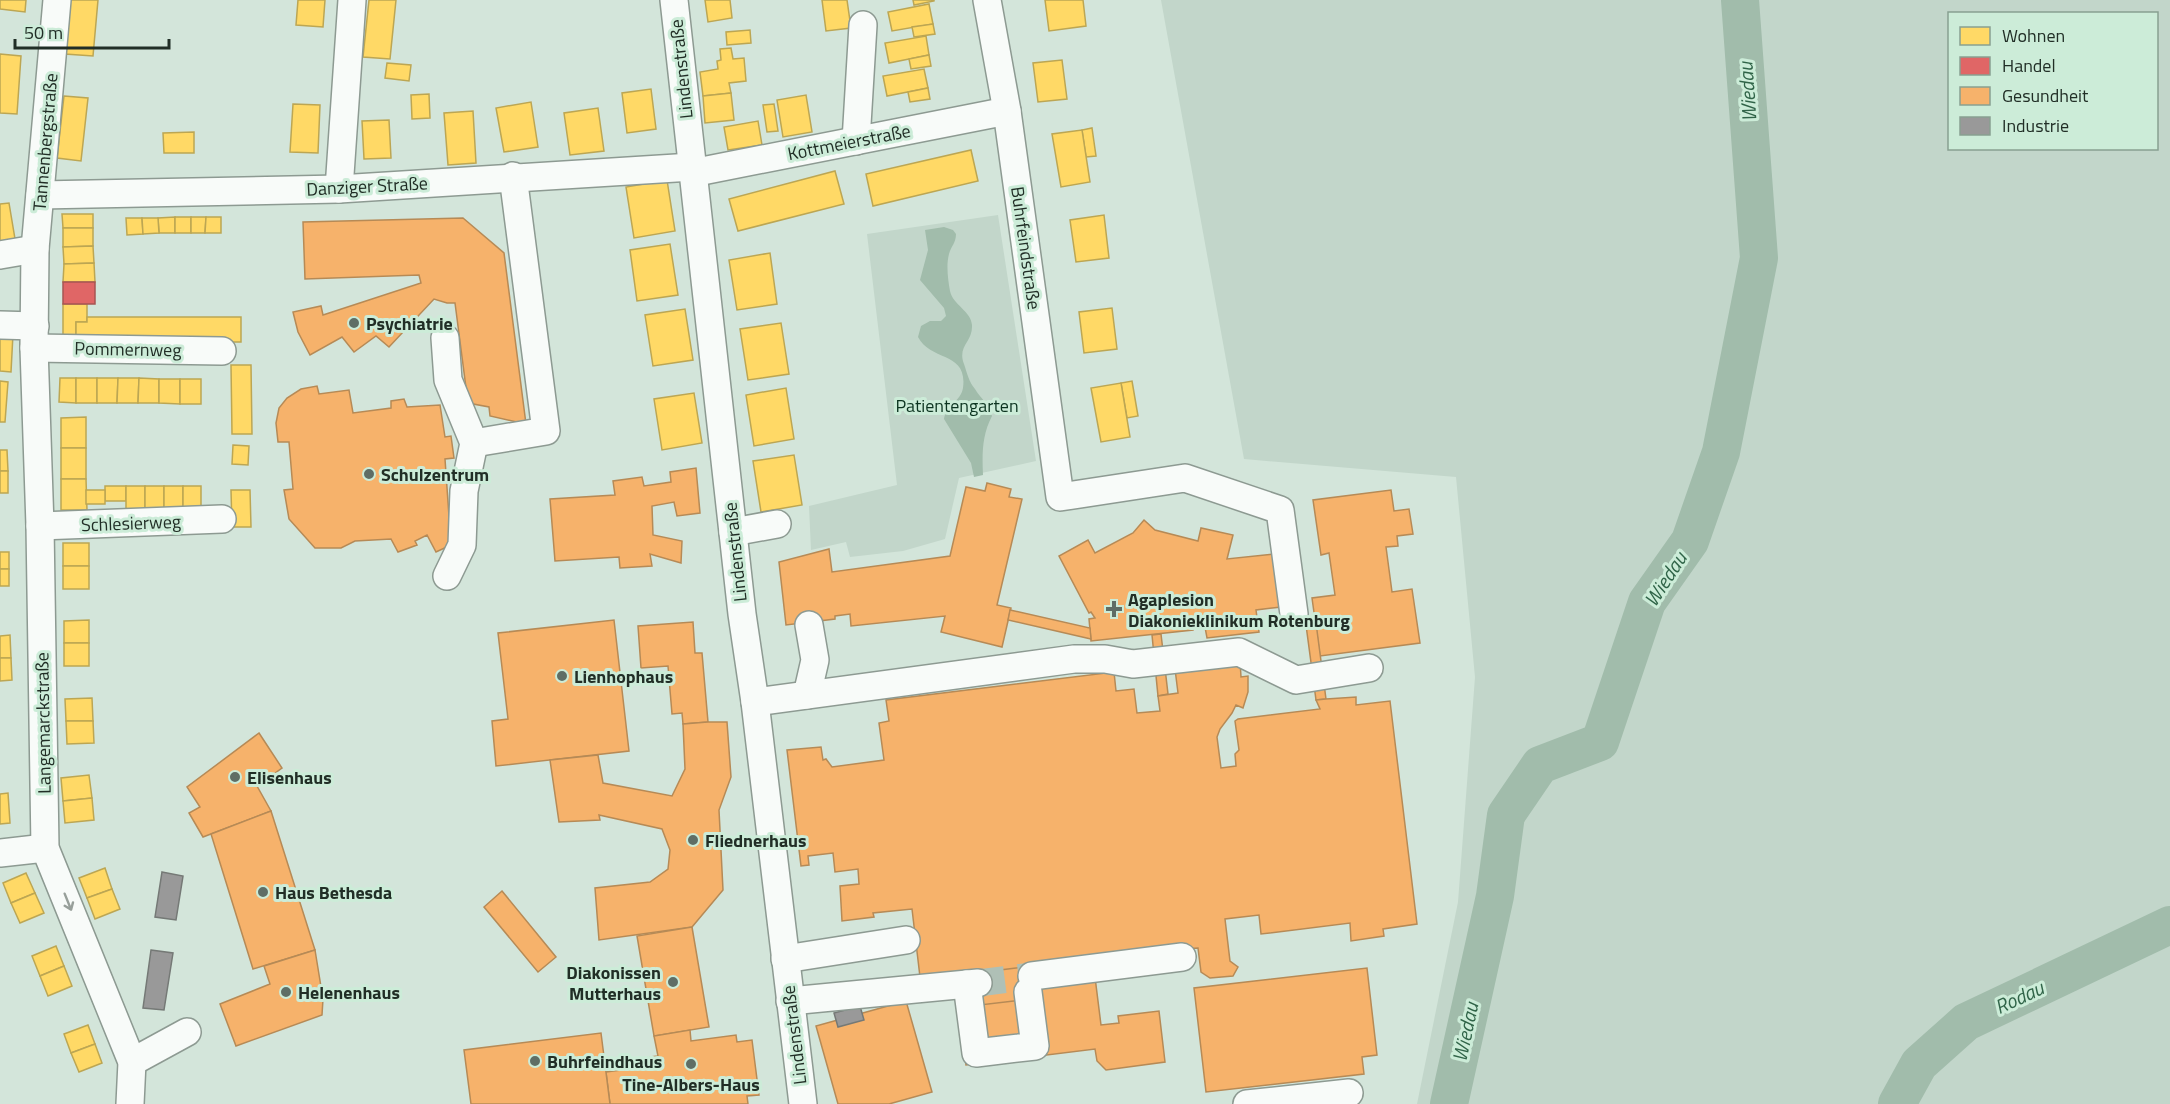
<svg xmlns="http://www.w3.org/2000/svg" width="2170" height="1104" viewBox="0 0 2170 1104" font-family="'Titillium Web',sans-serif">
	<rect width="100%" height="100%" fill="#d3e5da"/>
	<g fill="#c2d6ca" fill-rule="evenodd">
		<path d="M1161 0H2170V1104H1417L1458 902 1475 677 1456 477 1244 459ZM1950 14H2156V148H1950Z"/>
		<path d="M998 215 1036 461 959 478 945 539 903 551 850 557 846 542 811 550 809 506 897 485 867 234Z"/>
	</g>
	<path fill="#a1bcab" d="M944 227 953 230 956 234C956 243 951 246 949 254 946 265 948 280 950 291 953 305 971 311 972 325 973 342 957 346 964 364 967 373 969 382 975 389 983 402 986 399 992 416 982 435 982 454 983 475L974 477 971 463 944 419C946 406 961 401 963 388 968 351 931 362 918 337L921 326 930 321H941L946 316 944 308 920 280 928 250 925 230Z"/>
	<g fill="#ffd966" stroke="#bca653" stroke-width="1.5">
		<path d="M0 0H26L25 12 0 9Z"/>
		<path d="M70 0H98L93 56 65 54Z"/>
		<path d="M298 0H325L323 27 296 25Z"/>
		<path d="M369 0H396L390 59 363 57Z"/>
		<path d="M705 0H730L732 18 708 22Z"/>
		<path d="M822 0H847L851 28 826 31Z"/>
		<path d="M913 0H934V1L914 5Z"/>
		<path d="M1045 0H1083L1086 26 1049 31Z"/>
		<path d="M929 4 933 24 892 31 888 12Z"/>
		<path d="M933 24 935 34 914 37 912 27Z"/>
		<path d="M750 30 751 43 727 45 726 32Z"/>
		<path d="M926 36 929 55 889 63 885 43Z"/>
		<path d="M731 48 733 59 744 58 746 81 729 83 731 93 703 96 700 72 718 69 717 61 721 60 720 49Z"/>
		<path d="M0 54 21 56 17 114 0 113Z"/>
		<path d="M929 55 931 66 911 69 909 59Z"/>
		<path d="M1062 60 1067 99 1038 102 1033 63Z"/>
		<path d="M387 63 411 65 409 81 385 78Z"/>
		<path d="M924 69 928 88 887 96 883 76Z"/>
		<path d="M928 88 930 99 910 102 908 92Z"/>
		<path d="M651 89 656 129 627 133 622 93Z"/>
		<path d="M731 93 734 120 705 123 703 96Z"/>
		<path d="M429 94 430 118 412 119 411 95Z"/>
		<path d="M806 95 812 132 783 137 777 100Z"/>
		<path d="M64 96 88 98 81 161 57 158Z"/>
		<path d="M531 102 538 147 504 152 496 108Z"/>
		<path d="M293 104 320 105 318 153 290 152Z"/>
		<path d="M774 104 778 131 767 132 763 105Z"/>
		<path d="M598 108 604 151 570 155 564 113Z"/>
		<path d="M473 111 476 163 448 165 444 113Z"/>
		<path d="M389 120 391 158 364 159 362 121Z"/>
		<path d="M758 121 762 145 728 150 724 127Z"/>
		<path d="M1092 128 1096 156 1086 157 1082 130Z"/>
		<path d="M1082 130 1090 182 1061 187 1052 134Z"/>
		<path d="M194 132V153H164L163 133Z"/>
		<path d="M971 150 978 181 873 206 866 174Z"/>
		<path d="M835 171 844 204 738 231 729 199Z"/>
		<path d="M667 180 675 231 634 238 626 187Z"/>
		<path d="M9 203 15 239 0 242V204Z"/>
		<path d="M62 214H93V228H63Z"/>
		<path d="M1104 215 1109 258 1076 262 1070 220Z"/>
		<path d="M175 217V233H159L158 218Z"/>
		<rect x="175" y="217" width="16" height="16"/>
		<path d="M191 217H206L205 233H191Z"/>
		<path d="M206 217H221V233H205Z"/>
		<path d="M126 218H142L143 234 127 235Z"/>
		<path d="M142 218H158L159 233 143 234Z"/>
		<path d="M63 228H93V246L63 247Z"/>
		<path d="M670 244 678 295 637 301 630 250Z"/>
		<path d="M93 246 94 263 64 264 63 247Z"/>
		<path d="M770 253 777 304 737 310 729 260Z"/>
		<path d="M94 263 95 282H63L64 264Z"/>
		<path d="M63 304H87V322H76V342H63Z"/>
		<path d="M1112 308 1117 349 1084 353 1079 312Z"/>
		<path d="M685 309 693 360 653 366 645 315Z"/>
		<path d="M87 317H241V342H76V322H87Z"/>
		<path d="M781 323 789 374 748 380 740 329Z"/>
		<path d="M0 333 13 334 11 372 0 371Z"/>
		<path d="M231 365H251L252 434H232Z"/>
		<path d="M60 378H76V403L59 402Z"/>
		<rect x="76" y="378" width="21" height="25"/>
		<path d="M97 378H118L117 403H97Z"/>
		<path d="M118 378H139L138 403H117Z"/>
		<path d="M139 378 159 379V403H138Z"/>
		<path d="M159 379H180V404L159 403Z"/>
		<rect x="180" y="379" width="21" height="25"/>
		<path d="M0 381 8 382 5 422H0Z"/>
		<path d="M1132 381 1138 416 1127 418 1121 383Z"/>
		<path d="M1121 383 1130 437 1101 442 1091 388Z"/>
		<path d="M786 388 794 439 754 446 746 395Z"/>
		<path d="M694 393 702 443 662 450 654 399Z"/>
		<path d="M86 417V448H61V418Z"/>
		<path d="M233 445 249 446 248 465 232 464Z"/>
		<rect x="61" y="448" width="25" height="31"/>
		<path d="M0 450H7L8 471H0Z"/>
		<path d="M794 455 802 505 761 512 753 461Z"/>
		<rect x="0" y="471" width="8" height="22"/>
		<path d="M61 479H86L87 510H61Z"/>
		<rect x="105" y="486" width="21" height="15"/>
		<rect x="126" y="486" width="19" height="25"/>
		<path d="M145 486H164V510L145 511Z"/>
		<path d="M164 486H183V511L164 510Z"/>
		<path d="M183 486H201V510L183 511Z"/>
		<rect x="86" y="490" width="19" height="14"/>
		<path d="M231 490H250L251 527H232Z"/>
		<rect x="63" y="543" width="26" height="23"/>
		<rect x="0" y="552" width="9" height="17"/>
		<rect x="63" y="566" width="26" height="23"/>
		<rect x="0" y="569" width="9" height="17"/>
		<path d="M89 620V643H64V621Z"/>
		<path d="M10 635 11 658H0V636Z"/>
		<rect x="64" y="643" width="25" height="23"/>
		<path d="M0 658H11L12 680 0 681Z"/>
		<path d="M92 698 93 721H66L65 699Z"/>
		<path d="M66 721H93L94 743 67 744Z"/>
		<path d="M89 775 92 798 63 801 61 778Z"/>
		<path d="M8 793 10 823 0 824V794Z"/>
		<path d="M92 798 94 820 65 823 63 801Z"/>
		<path d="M105 868 112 889 87 898 79 878Z"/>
		<path d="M26 873 35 893 11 903 3 883Z"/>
		<path d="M112 889 120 909 95 919 87 898Z"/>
		<path d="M35 893 44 913 20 923 11 903Z"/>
		<path d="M56 946 64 966 40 976 32 956Z"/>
		<path d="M64 966 72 986 48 996 40 976Z"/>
		<path d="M88 1025 95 1044 71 1053 64 1034Z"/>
		<path d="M95 1044 102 1063 79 1072 71 1053Z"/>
	</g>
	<rect fill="#e06666" stroke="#a75553" stroke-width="1.5" x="63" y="282" width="32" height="22"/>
	<g fill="#f6b26b" stroke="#b68a56" stroke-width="1.5">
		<path d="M463 218 504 253 526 424 490 416 489 407 468 403 455 303H447L434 299 389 347 376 336 354 352 342 337 310 355 298 332 293 312 321 306 323 315 421 283 419 275 305 279 303 222Z"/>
		<path d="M317 386 319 394 349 390 353 413 391 408V401L404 399 407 407 440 405 445 437 451 436 454 458 445 459 451 545 436 552 427 535 415 541 417 545 398 552 391 539 355 541 341 548H315L289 519 284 490 293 489 289 442H278L276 423 279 408 287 398 301 389Z"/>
		<path d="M696 468 700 513 677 516 674 502 652 506 653 535 682 541 681 563 650 554 652 566 620 568 619 557 555 561 550 499 615 495 613 481 642 477 644 486 671 482 670 472Z"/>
		<path d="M987 483 1011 489 1009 497 1022 499 997 605 1011 608 1002 647 941 632 945 616 851 626 850 614 835 616V619L786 625 779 562 829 549 832 572 950 556 966 487 985 491Z"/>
		<path d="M1391 490 1394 511 1409 509 1413 534 1397 536 1398 546 1386 547 1392 592 1412 589 1420 643 1320 656 1312 598 1335 595 1329 553 1321 555 1313 500Z"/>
		<path d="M1144 520 1155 530 1198 541 1201 528 1233 535 1227 559 1275 554 1281 607 1256 610 1259 632 1207 638 1205 627 1193 628V630L1091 641 1089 619 1095 618 1091 612 1089 613 1059 556 1088 540 1095 553 1133 533Z"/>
		<path d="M1010 610 1090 628 1091 639 1008 620Z"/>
		<path d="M614 620 629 751 496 766 492 721 508 719 498 633Z"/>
		<path d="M693 622 695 653H702L708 722 683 724 682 713 672 714 668 666 641 668 638 626Z"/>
		<path d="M1316 623 1326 699 1316 700 1306 625Z"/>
		<path d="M1161 634 1168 694 1158 696 1152 635Z"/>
		<path d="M1240 661 1241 677 1248 676V692L1243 708 1236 705 1232 713 1220 729 1217 737 1221 768 1236 766 1235 754 1239 750 1235 721 1238 719 1320 709 1316 700 1326 699 1356 697V705L1390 701 1417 924 1383 929 1384 936 1351 941 1350 923 1261 934 1259 915 1225 919 1230 961 1238 967 1233 976 1210 978 1201 972 1198 948 1182 949 1095 977 1101 1025 1119 1023 1118 1016 1159 1011 1165 1062 1106 1070 1097 1061 1095 1049 966 1065 954 973 920 977 912 909 873 913 874 917 842 921 840 886 859 884 858 869 835 872 833 853 808 856 809 865 801 866 787 750 821 747 823 760 826 759 832 767 884 760 879 723 889 721 886 700 1114 672 1116 691 1134 689 1137 713 1160 711 1158 696 1178 693 1175 669Z"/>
		<path d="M708 722H727L731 777 719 810 723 890 692 927 599 940 595 888 650 882 668 869 670 850 662 829 599 815 600 820 559 822 550 760 598 755 603 783 672 796 685 769 683 724Z"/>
		<path d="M259 733 282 768 257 786 271 811 203 837 189 813 200 807 187 787Z"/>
		<path d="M271 811 315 950 253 969 211 834Z"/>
		<path d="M502 891 556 957 538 972 484 907Z"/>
		<path d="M692 927 709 1027 654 1036 637 936Z"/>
		<path d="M315 950 323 999 322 1015 236 1046 220 1004 270 984 264 966Z"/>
		<path d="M1031 966 1022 1000 980 1005 976 973Z"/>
		<path d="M1367 968 1377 1055 1362 1057 1364 1074 1206 1092 1194 988Z"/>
		<path d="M906 1001 932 1092 889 1104H838L816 1026Z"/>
		<path d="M690 1030 691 1041 736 1035 737 1042 752 1040 759 1095 747 1096 748 1104H610L606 1072 628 1069 627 1060 658 1056 654 1036Z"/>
		<path d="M601 1033 610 1104H471L464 1050Z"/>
	</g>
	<g fill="#999" stroke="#757976" stroke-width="1.5">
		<path d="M162 872 183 876 176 920 155 917Z"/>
		<path d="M151 950 173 953 164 1010 143 1008Z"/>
		<path d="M860 1006 864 1020 838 1027 834 1013Z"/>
	</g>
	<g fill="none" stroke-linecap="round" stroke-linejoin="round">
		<g stroke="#a1bcab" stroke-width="38">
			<path d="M1449 1104 1495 896 1506 815 1540 765 1600 742 1647 602 1690 541 1721 452 1759 258 1740 0"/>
			<path d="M1897 1104 1919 1064 1966 1022 2170 925"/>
		</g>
		<path stroke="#afc0b6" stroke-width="27" stroke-dasharray="27 14" stroke-linecap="butt" d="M978 983 1032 976"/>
		<defs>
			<g id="minor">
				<path d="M57 0 35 249 34 348 40 526 45 848 132 1062 130 1104"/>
				<path d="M674 0 742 614 755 702 803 1104"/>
				<path d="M987 0 1007 111 1060 497 1185 478 1280 510 1294 614"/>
				<path d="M856 141 863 25"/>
				<path d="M692 173 1007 111"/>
				<path d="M339 189 352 0"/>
				<path d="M40 195 339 189 692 167"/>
				<path d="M0 255 35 249"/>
				<path d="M0 325 35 326"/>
				<path d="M445 338 448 380 474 443 464 491 462 545 447 576"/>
				<path d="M34 348 222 351"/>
				<path d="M474 443 546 431 513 176"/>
				<path d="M40 526 222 519"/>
				<path d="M733 532 777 524"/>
				<path d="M807 695 815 660 809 625"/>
				<path d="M755 702 1074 659H1105L1133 664 1239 652 1296 680 1369 668"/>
				<path d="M0 853 45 848"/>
				<path d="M785 959 906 940"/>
				<path d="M1032 976 1182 957"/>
				<path d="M967 984 976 1053 1035 1046 1028 992"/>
				<path d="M790 1001 978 983"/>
				<path d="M132 1062 187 1032"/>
				<path d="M1247 1104 1349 1093"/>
			</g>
		</defs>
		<use href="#minor" stroke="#8d9a92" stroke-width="30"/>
		<use href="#minor" stroke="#f8fbf9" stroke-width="27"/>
	</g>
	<defs><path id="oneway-shaft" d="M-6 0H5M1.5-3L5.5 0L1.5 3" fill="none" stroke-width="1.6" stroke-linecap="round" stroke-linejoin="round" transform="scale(1.5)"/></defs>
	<use stroke="#979f9a" href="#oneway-shaft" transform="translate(68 902) rotate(68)"/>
	<g fill="#5f6e65" stroke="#ccecd8" stroke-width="2">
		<circle cx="354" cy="323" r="6"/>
		<circle cx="369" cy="474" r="6"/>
		<path d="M1111 600h6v6h6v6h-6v6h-6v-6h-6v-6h6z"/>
		<circle cx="562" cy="676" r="6"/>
		<circle cx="235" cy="777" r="6"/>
		<circle cx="693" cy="840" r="6"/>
		<circle cx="263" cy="892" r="6"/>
		<circle cx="673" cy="982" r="6"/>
		<circle cx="286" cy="992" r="6"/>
		<circle cx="535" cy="1061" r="6"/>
		<circle cx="691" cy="1064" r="6"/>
	</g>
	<g text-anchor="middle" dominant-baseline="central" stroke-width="6" stroke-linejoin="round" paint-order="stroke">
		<g font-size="18" fill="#212e26" stroke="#ccecd8">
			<text transform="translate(681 69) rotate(-96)">Lindenstraße</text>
			<text transform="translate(45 142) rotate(-85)">Tannenbergstraße</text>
			<text transform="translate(849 142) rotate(-11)">Kottmeierstraße</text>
			<text transform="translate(367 186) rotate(-3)">Danziger Straße</text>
			<text transform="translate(1026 248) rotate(82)">Buhrfeindstraße</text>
			<text transform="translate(128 349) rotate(1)">Pommernweg</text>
			<text transform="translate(131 523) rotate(-2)">Schlesierweg</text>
			<text transform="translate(735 552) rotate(-96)">Lindenstraße</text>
			<text transform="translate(43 723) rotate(-91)">Langemarckstraße</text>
			<text transform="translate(794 1035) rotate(-97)">Lindenstraße</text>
		</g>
		<g font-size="18" font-weight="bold" fill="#212e26" stroke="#ccecd8" text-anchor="start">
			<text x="366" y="323">Psychiatrie</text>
			<text x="381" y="474">Schulzentrum</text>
			<text x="1128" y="599">Agaplesion<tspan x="1128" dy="21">Diakonieklinikum Rotenburg</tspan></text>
			<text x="574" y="676">Lienhophaus</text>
			<text x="247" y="777">Elisenhaus</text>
			<text x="705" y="840">Fliednerhaus</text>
			<text x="275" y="892">Haus Bethesda</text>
			<text x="661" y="972" text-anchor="end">Diakonissen<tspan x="661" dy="21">Mutterhaus</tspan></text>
			<text x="298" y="992">Helenenhaus</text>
			<text x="547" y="1061">Buhrfeindhaus</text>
			<text x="691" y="1084" text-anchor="middle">Tine-Albers-Haus</text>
		</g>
		<g font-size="18" fill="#0c3420" stroke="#ccecd8">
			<text x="957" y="405">Patientengarten</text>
		</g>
		<g font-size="20" font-style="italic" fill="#306448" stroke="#ccecd8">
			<text transform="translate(1747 92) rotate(-94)">Wiedau</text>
			<text transform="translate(1665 579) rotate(-57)">Wiedau</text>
			<text transform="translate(2019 997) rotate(-25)">Rodau</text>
			<text transform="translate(1465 1032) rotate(-78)">Wiedau</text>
		</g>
	</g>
	<rect x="1948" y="12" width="210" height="138" fill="#ccecd8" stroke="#88a091" stroke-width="1.5"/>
	<rect x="1960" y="27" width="30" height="18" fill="#ffd966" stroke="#88a091" stroke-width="1.5"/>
	<text x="2002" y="42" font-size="18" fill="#212e26">Wohnen</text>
	<rect x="1960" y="57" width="30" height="18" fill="#e06666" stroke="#88a091" stroke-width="1.5"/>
	<text x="2002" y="72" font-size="18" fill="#212e26">Handel</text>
	<rect x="1960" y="87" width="30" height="18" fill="#f6b26b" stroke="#88a091" stroke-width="1.5"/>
	<text x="2002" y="102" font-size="18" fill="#212e26">Gesundheit</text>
	<rect x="1960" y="117" width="30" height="18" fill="#999999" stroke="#88a091" stroke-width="1.5"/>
	<text x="2002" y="132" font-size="18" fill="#212e26">Industrie</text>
	<path d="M15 39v9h154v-9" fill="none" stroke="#212e26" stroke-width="3"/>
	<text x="24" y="39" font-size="18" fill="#212e26" stroke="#ccecd8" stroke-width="4.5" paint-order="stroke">50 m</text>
</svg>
